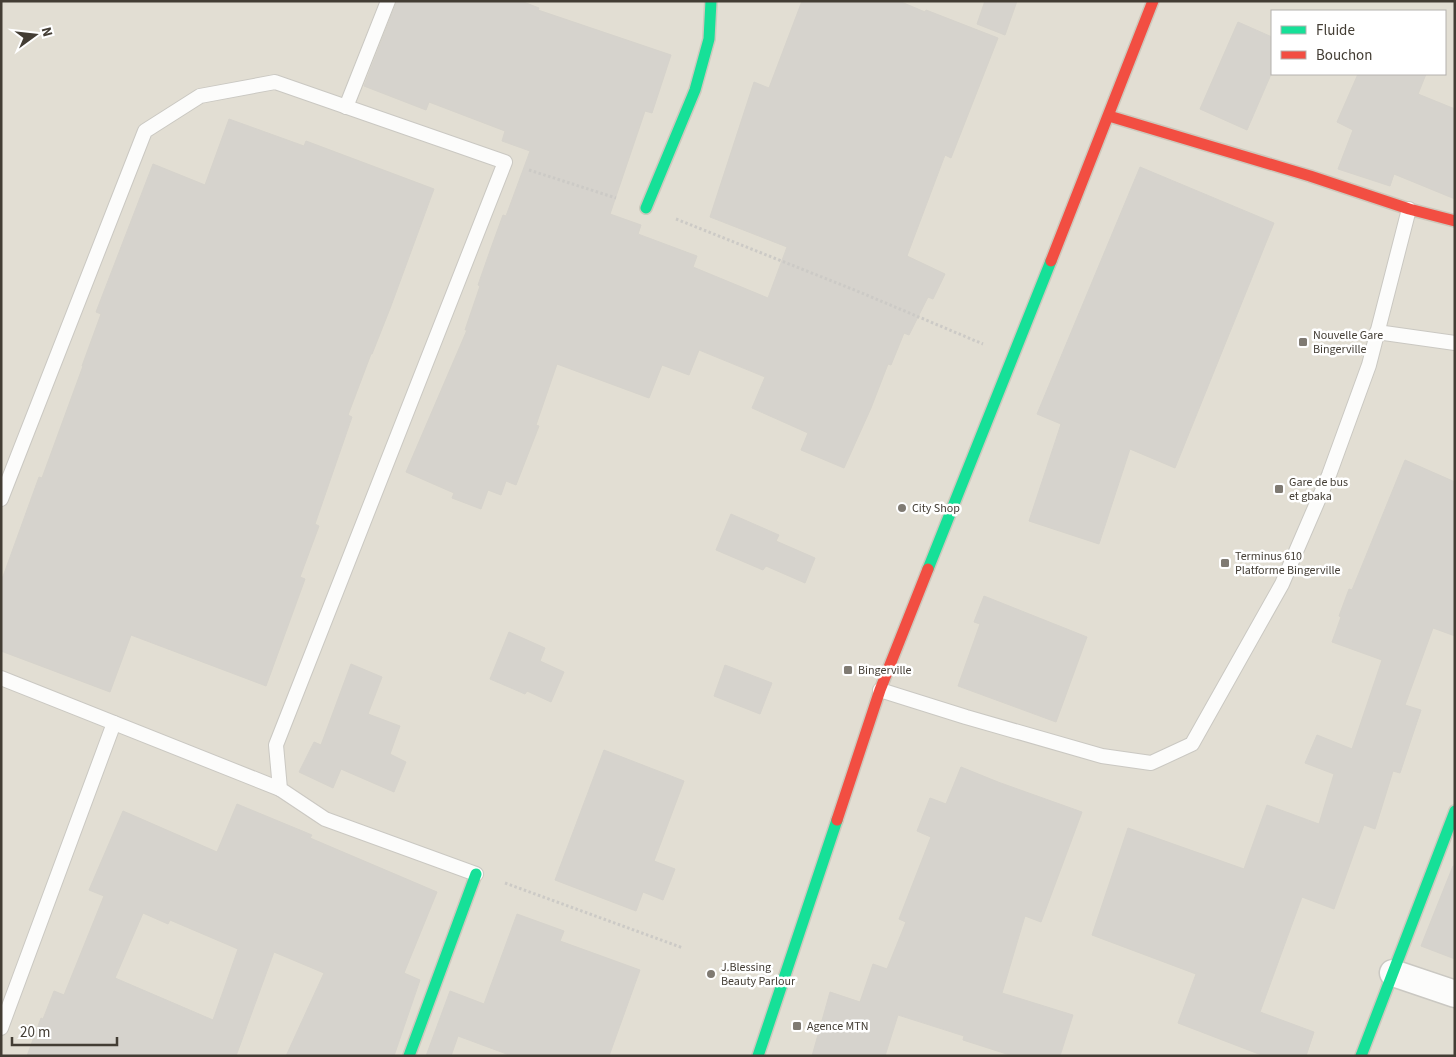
<svg xmlns="http://www.w3.org/2000/svg" width="1456" height="1057" viewBox="0 0 1456 1057" font-family="'Source Sans 3',sans-serif">
	<rect width="100%" height="100%" fill="#eeece6"/>
	<path fill="#e2ded3" fill-rule="evenodd" d="M1 1H1455V1056H1ZM1272 11H1445V74H1272Z"/>
	<g fill="#d6d3cd" stroke="#d6d3cc" fill-rule="evenodd">
		<path d="M397 1H521L539 8 538 10 671 55 652 113 645 111 610 214 641 225 638 234 697 256 693 267 768 298 787 247 710 217 754 82 769 88 802 1H899L925 12 926 10 998 38 951 158 945 155 907 256 945 274 933 299 928 297 909 335 904 333 891 365 888 364 871 408 844 468 801 450 808 433 752 408 765 377 699 350 689 375 662 365 649 398 557 364 536 425 539 426 516 485 506 481 501 495 488 490 481 509 452 498 454 493 406 472 467 330H465L480 286 478 285 491 248 503 215 506 216 530 151 502 141 505 131 429 102 426 110 364 86Z"/>
		<path d="M985 1H1017L1005 35 977 24Z"/>
		<path d="M1238 22 1272 37V72L1247 130 1200 109Z"/>
		<path d="M1358 74H1426L1418 94 1455 109V199L1394 174 1390 186 1338 169 1353 130 1337 122Z"/>
		<path d="M229 119 304 146 306 141 434 189 391 306 372 354H371L348 415 352 417 315 524 319 526 300 577 305 579 266 686 131 635 110 692 1 651V582L39 477 42 478 83 366H82L101 314 96 312 153 164 205 185Z"/>
		<path d="M1140 167 1274 223 1175 468 1130 449 1099 544 1029 521 1061 424 1037 414Z"/>
		<path d="M1405 460 1455 482V636L1433 628 1405 705 1421 710 1400 773 1393 771 1375 829 1364 825 1334 909 1302 897 1260 1012 1314 1032 1306 1056H1264L1178 1023 1196 974 1092 935 1128 828 1244 869 1267 805 1319 824 1334 774 1305 763 1317 735 1352 749 1382 660 1332 642 1341 617 1339 616 1349 589 1352 590Z"/>
		<path d="M731 514 779 535 776 541 815 558 805 583 766 566 763 570 716 550Z"/>
		<path d="M984 596 1087 637 1056 722 958 686 980 624 974 622Z"/>
		<path d="M509 632 545 648 540 661 564 672 551 702 527 691 525 694 490 679Z"/>
		<path d="M351 664 382 677 368 714 400 726 390 754 406 762 394 792 341 769 333 788 299 772 314 742 321 745Z"/>
		<path d="M725 665 772 683 760 714 714 696Z"/>
		<path d="M604 750 684 781 654 861 675 869 663 900 643 892 636 911 555 880Z"/>
		<path d="M961 767 998 782 1082 812 1041 922 1025 916 1002 993 1073 1015 1060 1056H1013L963 1040 964 1036 898 1015 885 1056H812L830 992 860 1002 873 964 887 969 906 922 899 919 931 837 917 831 930 798 946 804Z"/>
		<path d="M237 804 312 835 310 838 437 892 404 973 420 980 394 1056H286L324 973 274 952 236 1056H27L41 1018 43 1019 54 991 64 995 104 896 89 890 123 811 217 852ZM143 913 168 924 170 920 238 949 213 1020 115 978Z"/>
		<path d="M1453 866H1455V959L1421 946Z"/>
		<path d="M517 914 564 931 560 941 640 970 609 1056H512L458 1036 451 1056H426L450 991 484 1004Z"/>
	</g>
	<g fill="none" stroke-linecap="round" stroke-linejoin="round">
		<defs>
			<g id="lane">
				<path d="M346 107 388 1"/>
				<path d="M1377 332 1455 343"/>
				<path d="M1 499 145 131 200 96 275 82 505 162 276 745 280 789 325 819 476 874"/>
				<path d="M1 678 280 789"/>
				<path d="M880 690 966 717 1102 756 1151 763 1192 744 1282 584 1329 475 1369 365 1409 209"/>
				<path d="M1 1028 114 723"/>
			</g>
			<path id="street" d="M1393 973 1455 994"/>
			<g id="fast">
				<path d="M646 208 695 90 709 39 711 1"/>
				<path d="M928 569 1051 261"/>
				<path d="M409 1056 476 874"/>
				<path d="M758 1056 837 820"/>
				<path d="M1361 1056 1455 811"/>
			</g>
			<g id="jam">
				<path d="M1109 116 1310 176 1409 209 1455 221"/>
				<path d="M1051 261 1153 1"/>
				<path d="M837 820 880 690 928 569"/>
			</g>
		</defs>
		<use href="#lane" stroke="#cac8c2" stroke-width="16"/>
		<use href="#street" stroke="#cac8c2" stroke-width="29"/>
		<use href="#fast" stroke="#cdc9bd" stroke-width="14"/>
		<use href="#jam" stroke="#cdc9bd" stroke-width="14"/>
		<g stroke="#cccac6" stroke-width="3" stroke-dasharray="2.5 2.5" stroke-linecap="butt">
			<path d="M529 170 616 198"/>
			<path d="M676 219 857 291 983 344"/>
			<path d="M505 883 683 948"/>
		</g>
		<use href="#lane" stroke="#fcfcfb" stroke-width="14"/>
		<use href="#street" stroke="#fcfcfb" stroke-width="26"/>
		<use href="#fast" stroke="#16e098" stroke-width="11"/>
		<use href="#jam" stroke="#f24e42" stroke-width="11"/>
	</g>
	<g fill="#7f7a72" stroke="#fff" stroke-width="2">
		<rect x="1298" y="337" width="10" height="10" rx="2.5"/>
		<rect x="1274" y="484" width="10" height="10" rx="2.5"/>
		<circle cx="902" cy="508" r="5"/>
		<rect x="1220" y="558" width="10" height="10" rx="2.5"/>
		<rect x="843" y="665" width="10" height="10" rx="2.5"/>
		<circle cx="711" cy="974" r="5"/>
		<rect x="792" y="1021" width="10" height="10" rx="2.5"/>
	</g>
	<g text-anchor="middle" dominant-baseline="central" stroke-width="5" stroke-linejoin="round" paint-order="stroke">
		<g font-size="12" fill="#433d34" stroke="#fff" text-anchor="start">
			<text x="1313" y="335">Nouvelle Gare<tspan x="1313" dy="14">Bingerville</tspan></text>
			<text x="1289" y="482">Gare de bus<tspan x="1289" dy="14">et gbaka</tspan></text>
			<text x="912" y="508">City Shop</text>
			<text x="1235" y="556">Terminus 610<tspan x="1235" dy="14">Platforme Bingerville</tspan></text>
			<text x="858" y="670">Bingerville</text>
			<text x="721" y="967">J.Blessing<tspan x="721" dy="14">Beauty Parlour</tspan></text>
			<text x="807" y="1026">Agence MTN</text>
		</g>
	</g>
	<rect width="1456" height="1057" fill="none" stroke="#433d34" stroke-width="5"/>
	<rect x="1271" y="10" width="175" height="65" fill="#ffffff" stroke="#b4b1ae"/>
	<rect x="1281" y="26" width="25" height="8" fill="#16e098" stroke="#b4b1ae"/>
	<text x="1316" y="35" font-size="15" fill="#433d34">Fluide</text>
	<rect x="1281" y="51" width="25" height="8" fill="#f24e42" stroke="#b4b1ae"/>
	<text x="1316" y="60" font-size="15" fill="#433d34">Bouchon</text>
	<g transform="translate(35 35) rotate(75)" stroke="#ffffff" stroke-width="4" paint-order="stroke">
	<path d="M0-4L9 19L0 12L-9 19Z" fill="#433d34"/>
	<text y="-8" font-size="14" font-weight="bold" text-anchor="middle" fill="#433d34">N</text>
	</g>
	<path d="M12 1037v8h105v-8" fill="none" stroke="#433d34" stroke-width="2.5"/>
	<text x="20" y="1037" font-size="15" fill="#433d34" stroke="#ffffff" stroke-width="4" paint-order="stroke">20 m</text>
</svg>
